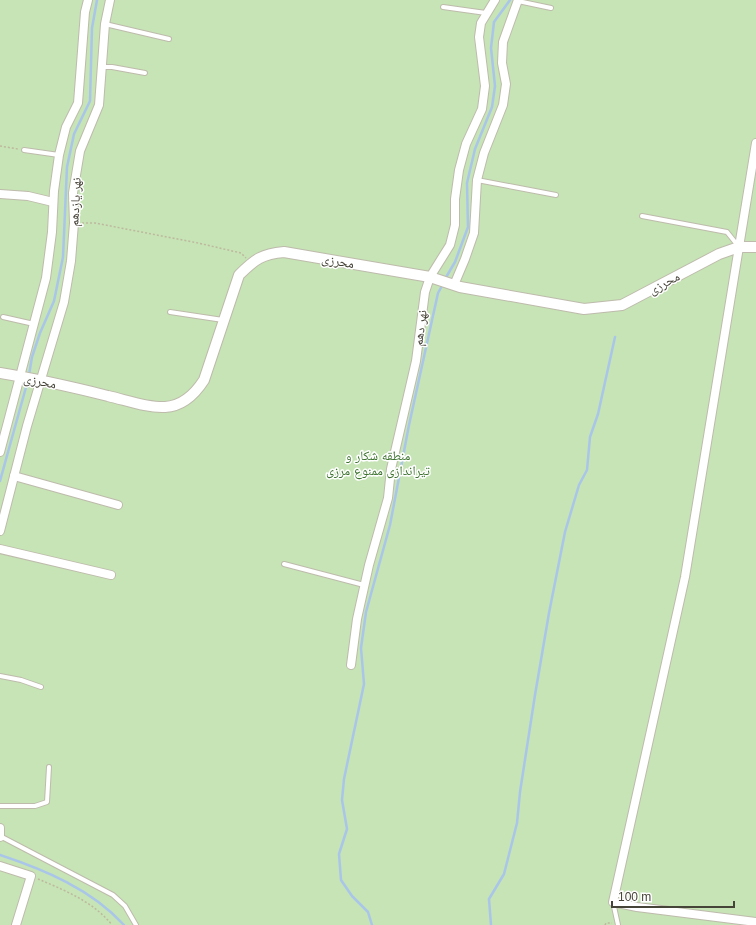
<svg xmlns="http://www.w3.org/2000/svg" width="756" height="925" viewBox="0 0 756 925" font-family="Arial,'Noto Naskh Arabic',sans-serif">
	<rect width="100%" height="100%" fill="#f3f2e9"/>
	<rect fill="#c6e4b5" x="0" y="0" width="756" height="925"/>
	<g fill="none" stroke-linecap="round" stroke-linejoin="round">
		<g stroke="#aac5ea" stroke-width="2.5">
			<path d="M445 279 455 262 468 227 467 183 475 149 492 107 495 86 491 48 494 22 510 0"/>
			<path d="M29 375 32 357 40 333 54 301 63 257 67 167 74 134 90 101 92 28 97 0"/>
			<path d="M0 481 28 380"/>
			<path d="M0 855C45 870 91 889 124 925"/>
			<path d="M372 925 368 912 352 896 341 880 339 854 347 829 342 800 344 779 364 684 361 648 366 612 390 525 409 425 438 293 443 284"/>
			<path d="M491 925 489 899 504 874 517 823 520 792 535 695 549 613 565 532 579 485 587 470 590 437 598 414 615 337"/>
		</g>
		<defs>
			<g id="service">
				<path d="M518 1 551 8"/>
				<path d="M443 7 486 13"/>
				<path d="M105 24 169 39"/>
				<path d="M103 67H112L145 73"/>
				<path d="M24 150 59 155"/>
				<path d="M477 180 556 195"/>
				<path d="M642 216 727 232 739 247"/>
				<path d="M170 312 223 320"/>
				<path d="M3 317 34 324"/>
				<path d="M284 564 364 585"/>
				<path d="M0 676 21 680 41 687"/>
				<path d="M0 806H35L47 802 49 767"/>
				<path d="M0 836 113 895 125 906 136 925"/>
				<path d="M613 902 618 925"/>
			</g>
			<g id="minor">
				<path d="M756 143 685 577 613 902 637 907 756 922"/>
				<path d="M0 194 28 196 53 202"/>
				<path d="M454 285 465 259 474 233 477 180 484 153 503 105 506 84 502 63 503 42 518 0"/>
				<path d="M0 452 46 278 52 232 54 191 59 155 66 127 78 103 85 12 88 0"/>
				<path d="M14 476 118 505"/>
				<path d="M0 531 27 426 64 302 71 261 74 223 73 193 80 151 99 105 105 24 110 0"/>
				<path d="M0 549 111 575"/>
				<path d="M351 665 357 619 369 565 388 498 391 469 416 361 425 292 430 277 450 245 455 225V199L459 170 466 144 482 109 485 86 479 37 481 23 495 0"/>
				<path d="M0 828V837"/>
				<path d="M0 866 31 876 16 925"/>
			</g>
			<path id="tertiary" d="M0 373C37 379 72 387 108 396 126 400 147 408 165 407 183 406 195 394 204 380L239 275C255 259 262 254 284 252L430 277 460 287 584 309 622 305 719 254 739 247H756"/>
		</defs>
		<use href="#service" stroke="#bebbac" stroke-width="6"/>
		<use href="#minor" stroke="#bebbac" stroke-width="10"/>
		<use href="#tertiary" stroke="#bebbac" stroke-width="12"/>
		<g stroke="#beb89e" stroke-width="1.5" stroke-dasharray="2 2" stroke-linecap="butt">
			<path d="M0 146 18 149"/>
			<path d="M82 223H95L198 243 241 253 246 258"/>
			<path d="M38 879C64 890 94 902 112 925"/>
			<path d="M605 925 606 923H612"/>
		</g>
		<use href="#service" stroke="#fff" stroke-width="4"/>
		<use href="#minor" stroke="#fff" stroke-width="8"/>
		<use href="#tertiary" stroke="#fff" stroke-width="10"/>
	</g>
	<g text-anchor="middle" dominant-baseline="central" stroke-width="3" stroke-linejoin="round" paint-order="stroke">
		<g font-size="13" fill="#464338" stroke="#fff">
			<text transform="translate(75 202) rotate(-87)">نهر یازدهم</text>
			<text transform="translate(338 261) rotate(10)">محرزی</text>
			<text transform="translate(664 283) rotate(-28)">محرزی</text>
			<text transform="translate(420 328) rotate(-83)">نهر دهم</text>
			<text transform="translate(40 381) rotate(11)">محرزی</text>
		</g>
		<g font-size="13" fill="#3d732f" stroke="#fff">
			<text x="378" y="455">منطقه شکار و<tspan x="378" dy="15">تیراندازی ممنوع مرزی</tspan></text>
		</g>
	</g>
	<path d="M612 901v6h122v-6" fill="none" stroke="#464338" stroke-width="2"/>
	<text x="618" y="901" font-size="12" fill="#464338" stroke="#ffffff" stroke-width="3" paint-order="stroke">100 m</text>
</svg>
